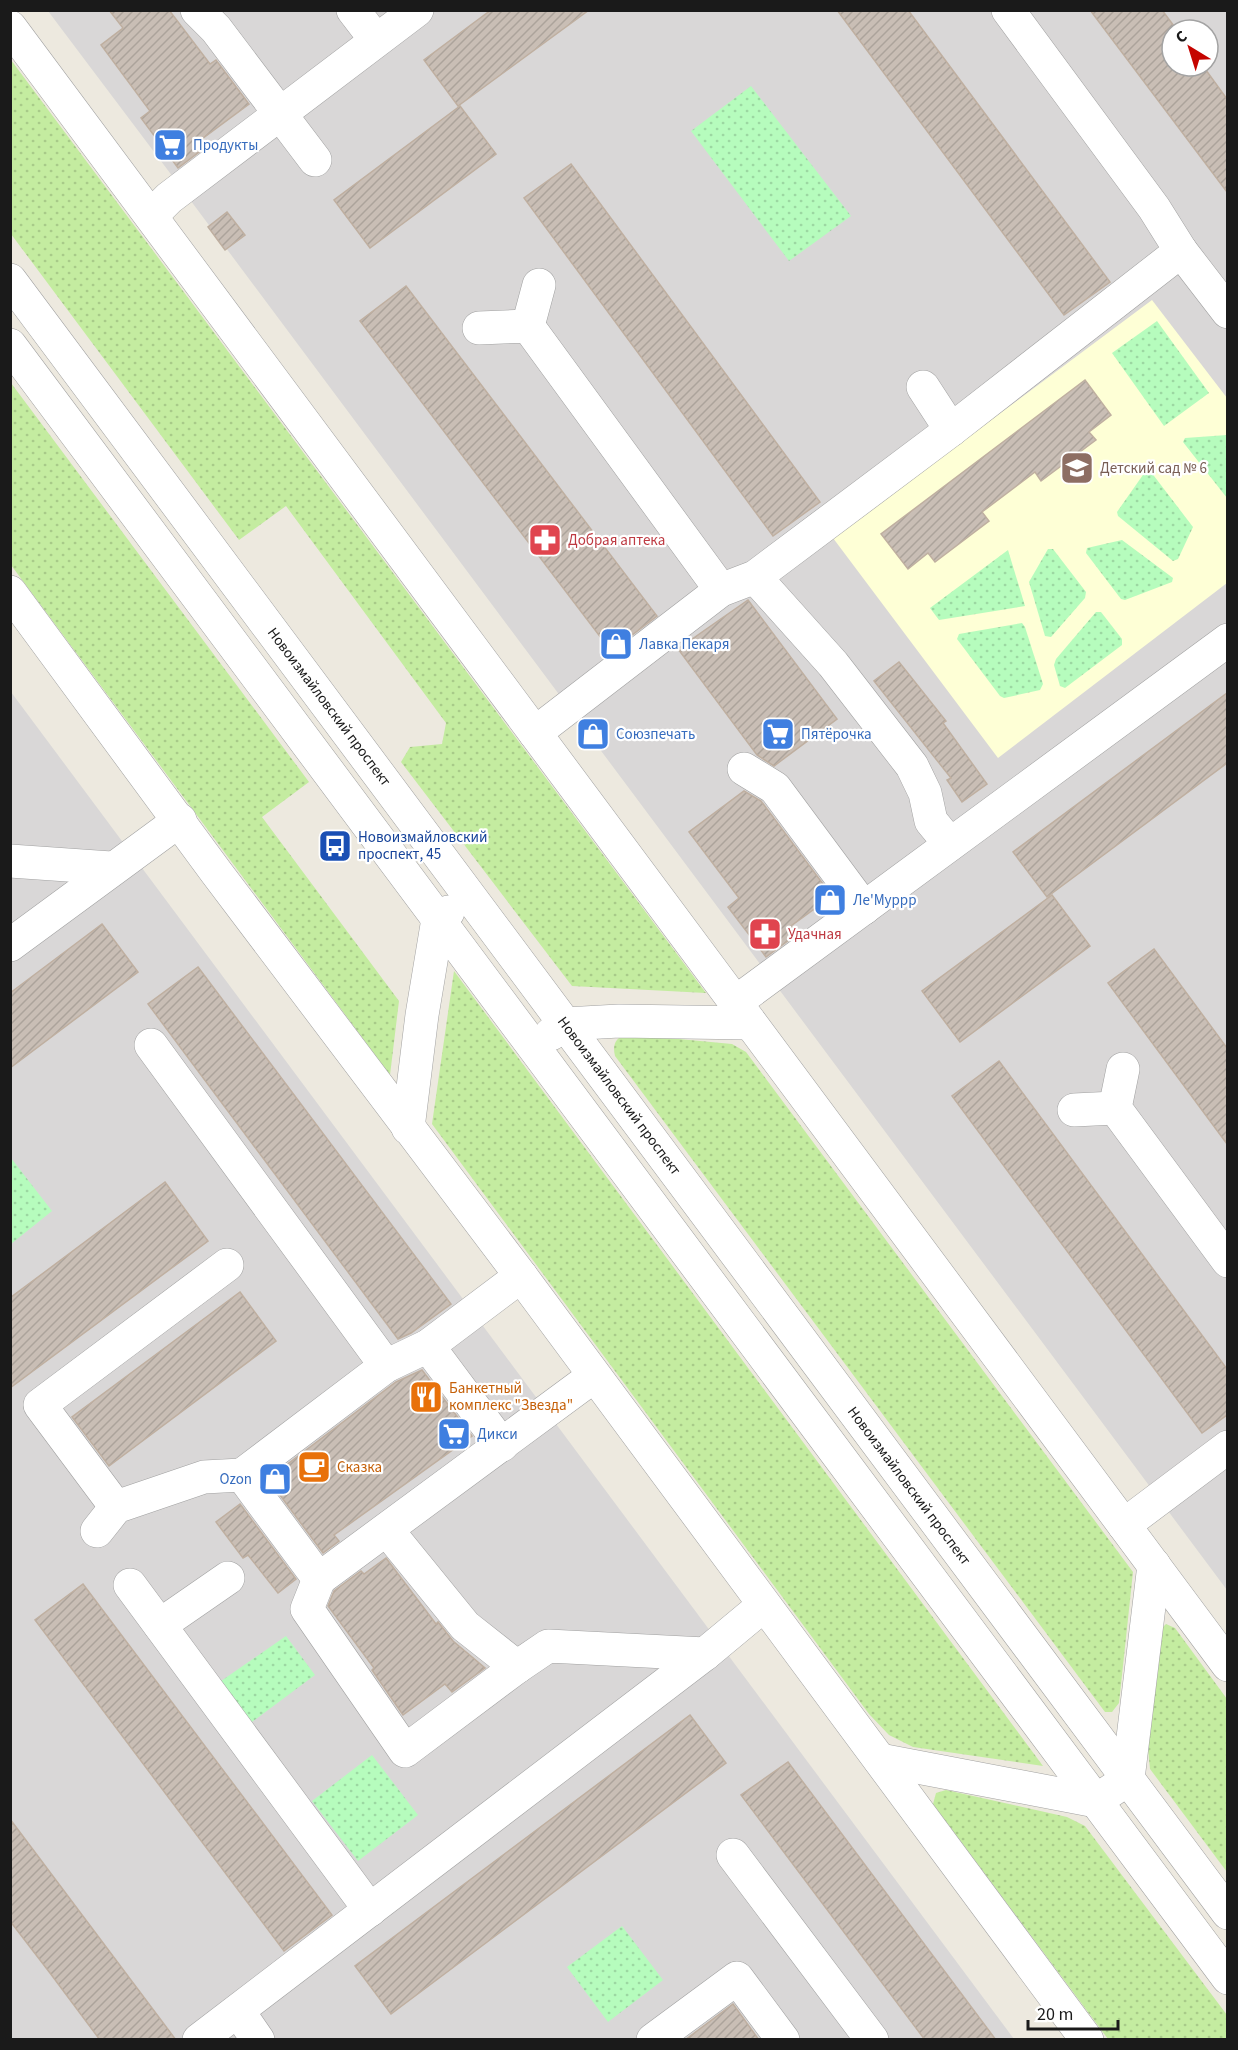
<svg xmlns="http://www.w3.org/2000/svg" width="1238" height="2050" viewBox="0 0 1238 2050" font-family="'Source Sans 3',sans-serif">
	<defs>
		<pattern id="grass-dots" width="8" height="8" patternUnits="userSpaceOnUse" patternTransform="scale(1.5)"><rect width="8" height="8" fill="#c4eca0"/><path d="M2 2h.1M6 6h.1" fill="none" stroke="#a8ca89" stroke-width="1.8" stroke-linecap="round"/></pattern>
		<pattern id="park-dots" width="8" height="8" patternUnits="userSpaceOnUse" patternTransform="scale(1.5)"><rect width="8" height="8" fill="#b6fcbd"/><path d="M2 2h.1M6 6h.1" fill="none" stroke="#9cd7a2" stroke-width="1.8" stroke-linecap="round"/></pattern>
		<pattern id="building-hatch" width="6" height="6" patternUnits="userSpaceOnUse" patternTransform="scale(1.5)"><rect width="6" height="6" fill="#c9beb5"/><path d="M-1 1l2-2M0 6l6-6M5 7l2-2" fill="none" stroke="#aca39b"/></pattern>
	</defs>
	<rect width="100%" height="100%" fill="#ede9df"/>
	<g fill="#d9d7d7" fill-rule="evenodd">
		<path d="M48 11H1227V1590L182 189ZM1172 30H1208V66H1172Z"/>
		<path d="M11 692 1014 2039H11Z"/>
	</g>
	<path fill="#feffd6" d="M1152 300 1227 398V583L998 758 833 538Z"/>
	<g fill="url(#grass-dots)">
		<path d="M11 60 706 993 572 986 401 762 410 747 442 744 446 723 286 506 239 540 11 234Z"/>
		<path d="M11 383 309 782 262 817 399 1001 390 1075 11 565Z"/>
		<path d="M454 971 1043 1766 913 1747 889 1735 869 1714 432 1124Z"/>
		<path d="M626 1034 732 1044 746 1052 1133 1572 1119 1703 1112 1712H1105L615 1056C612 1044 616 1038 626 1034Z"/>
		<path d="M1166 1624 1175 1628 1227 1699V1872L1150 1769 1148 1749 1162 1628Z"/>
		<path d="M946 1790 1067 1817 1085 1826 1227 2015V2039H1108L933 1804 936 1793Z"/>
	</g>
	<g fill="url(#park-dots)">
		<path d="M751 86 851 216 789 261 691 131Z"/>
		<path d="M1157 321 1209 393 1164 426 1112 353Z"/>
		<path d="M1227 435H1228L1227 498 1183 442 1185 438Z"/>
		<path d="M1145 472H1151L1193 527 1178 559 1173 561 1118 516 1117 512Z"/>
		<path d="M1122 540 1173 578 1172 582 1125 600 1121 599 1086 553 1087 548Z"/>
		<path d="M1048 549H1053L1086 592 1085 598 1051 637 1045 636 1029 582Z"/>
		<path d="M1008 550 1025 606 939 620 930 608Z"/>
		<path d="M1096 612H1101L1122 639V645L1065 688 1060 686 1054 665 1056 659Z"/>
		<path d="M1022 623 1025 627 1043 684 1040 690 1004 698 1000 696 957 639 959 634Z"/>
		<path d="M11 1158 52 1211 11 1244Z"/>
		<path d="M286 1636 315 1675 252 1722 221 1681Z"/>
		<path d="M372 1755 418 1815 358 1861 312 1801Z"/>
		<path d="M622 1926 663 1980 608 2022 567 1967Z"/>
	</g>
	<g fill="url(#building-hatch)" stroke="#bfafa0" stroke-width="1.5">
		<path d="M109 10H169L210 64 216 60 249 104 202 139 207 146 178 168 141 118 150 111 101 45 123 28Z"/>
		<path d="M491 10H589L458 106 424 60Z"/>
		<path d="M837 10H908L1110 282 1064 315Z"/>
		<path d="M1090 10H1162L1177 30H1172V66H1203L1227 99V192Z"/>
		<path d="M460 106 496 154 370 248 334 200Z"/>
		<path d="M571 164 820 502 773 536 524 198Z"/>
		<path d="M227 212 245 235 225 250 208 227Z"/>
		<path d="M406 286 657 616 611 651 360 321Z"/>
		<path d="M1085 380 1111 415 1089 432 1096 440 1041 481 1035 472 982 512 989 521 935 562 928 553 908 569 881 534Z"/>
		<path d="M748 600 837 719 774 766 757 755 678 649Z"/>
		<path d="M899 662 946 721 943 723 987 784 962 802 947 780 951 778 874 681Z"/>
		<path d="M1227 693V763L1047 897 1013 852Z"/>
		<path d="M744 791 761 801 832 896 791 926 797 934 766 957 728 907 739 898 689 832Z"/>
		<path d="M1052 895 1090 946 960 1042 922 991Z"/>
		<path d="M102 924 138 972 10 1068V993Z"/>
		<path d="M1154 949 1227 1048V1144L1108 983Z"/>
		<path d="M198 967 451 1304 411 1333 398 1339 148 1004Z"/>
		<path d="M999 1061 1227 1369V1415L1202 1433 952 1096Z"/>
		<path d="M165 1182 208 1241 10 1388V1298Z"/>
		<path d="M240 1292 276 1341 109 1466 72 1417Z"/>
		<path d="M422 1370 472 1436 334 1535 339 1541 323 1553 268 1479 396 1382Z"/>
		<path d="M240 1504 296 1579 278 1593 248 1555 243 1558 216 1522Z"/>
		<path d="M386 1558 436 1624 438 1622 453 1641 485 1668 452 1692 445 1684 403 1715 372 1670 374 1668 328 1606 334 1591 361 1571 364 1574Z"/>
		<path d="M83 1584 332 1915 284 1951 35 1620Z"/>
		<path d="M690 1715 726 1763 391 2014 355 1966Z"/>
		<path d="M788 1762 996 2040H925L741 1795Z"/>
		<path d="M10 1819 176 2040H100L50 1973 10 1921Z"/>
		<path d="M733 2004 759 2040H685Z"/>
	</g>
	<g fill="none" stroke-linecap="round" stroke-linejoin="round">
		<defs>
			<g id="minor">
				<path d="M197 10 216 29 315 160"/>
				<path d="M353 10 376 40"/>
				<path d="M1008 10 1154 208 1181 251"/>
				<path d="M10 27 1228 1665"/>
				<path d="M151 216 169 198 417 10"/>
				<path d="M10 280 1228 1913"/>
				<path d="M528 326 539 285"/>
				<path d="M479 328 528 326 721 590"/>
				<path d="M10 345 1228 1978"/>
				<path d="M923 387 951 430"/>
				<path d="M755 577 833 664 912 766 925 793 931 821 950 844"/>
				<path d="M10 592 216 872 521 1276 1087 2040"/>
				<path d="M535 733 721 590 755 577 951 430 1181 251 1228 312"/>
				<path d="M744 769 775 788 864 908"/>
				<path d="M10 861 111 868"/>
				<path d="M10 945 180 820"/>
				<path d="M736 1002 1228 640"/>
				<path d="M551 1034 565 1024 619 1021 750 1023"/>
				<path d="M151 1045 386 1366"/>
				<path d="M1123 1069 1115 1108 1228 1261"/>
				<path d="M1074 1110 1115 1108"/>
				<path d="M408 1128 422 1015 438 919 448 912"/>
				<path d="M521 1276 428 1346 386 1366 242 1475 319 1579 594 1376"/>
				<path d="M428 1346 502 1445"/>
				<path d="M116 1507 40 1405 227 1265"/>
				<path d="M1124 1525 1228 1447"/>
				<path d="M97 1531 116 1507 204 1477 242 1475"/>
				<path d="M319 1579 307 1609 405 1751 517 1667 465 1626 387 1530"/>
				<path d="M130 1585 370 1910"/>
				<path d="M160 1625 228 1578"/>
				<path d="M517 1667 548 1646 705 1654"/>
				<path d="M880 1760 1096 1801 1128 1779 1154 1565"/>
				<path d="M733 1855 872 2040"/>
				<path d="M238 2011 258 2040"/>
				<path d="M199 2040 705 1654 764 1605"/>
				<path d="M653 2040 737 1978 783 2040"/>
			</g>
		</defs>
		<use href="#minor" stroke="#a1a1a1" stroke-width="34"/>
		<use href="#minor" stroke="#fff" stroke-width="33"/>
	</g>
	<defs>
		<symbol id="supermarket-square" viewBox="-11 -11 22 22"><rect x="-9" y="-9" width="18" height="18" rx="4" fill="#3f7fe0" stroke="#fff"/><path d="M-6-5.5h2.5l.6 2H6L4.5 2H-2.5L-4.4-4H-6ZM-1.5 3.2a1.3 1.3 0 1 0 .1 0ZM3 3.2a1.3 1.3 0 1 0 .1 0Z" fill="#fff"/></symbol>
		<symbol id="school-square" viewBox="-11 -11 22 22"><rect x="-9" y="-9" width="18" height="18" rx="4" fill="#8d6e63" stroke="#fff"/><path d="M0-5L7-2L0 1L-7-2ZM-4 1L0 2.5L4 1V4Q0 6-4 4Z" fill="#fff"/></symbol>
		<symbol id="pharmacy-square" viewBox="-11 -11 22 22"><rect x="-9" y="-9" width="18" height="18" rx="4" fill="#e0444e" stroke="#fff"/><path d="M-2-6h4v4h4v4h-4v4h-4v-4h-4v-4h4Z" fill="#fff"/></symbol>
		<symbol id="shop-square" viewBox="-11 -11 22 22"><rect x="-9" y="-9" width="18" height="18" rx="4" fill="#3f7fe0" stroke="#fff"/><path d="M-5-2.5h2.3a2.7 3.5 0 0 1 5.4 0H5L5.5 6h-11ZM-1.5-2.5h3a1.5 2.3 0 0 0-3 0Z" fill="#fff"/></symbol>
		<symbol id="bus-square" viewBox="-11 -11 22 22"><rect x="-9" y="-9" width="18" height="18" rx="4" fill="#1a4fb4" stroke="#fff"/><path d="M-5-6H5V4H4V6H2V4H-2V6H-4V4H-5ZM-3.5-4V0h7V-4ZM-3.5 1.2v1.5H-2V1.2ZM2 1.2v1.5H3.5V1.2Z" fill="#fff"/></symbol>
		<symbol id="restaurant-square" viewBox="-11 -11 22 22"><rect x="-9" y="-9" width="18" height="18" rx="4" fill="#e8710a" stroke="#fff"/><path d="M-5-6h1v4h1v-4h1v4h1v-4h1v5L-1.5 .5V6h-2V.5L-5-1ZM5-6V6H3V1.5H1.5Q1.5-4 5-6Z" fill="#fff"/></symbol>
		<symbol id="cafe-square" viewBox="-11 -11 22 22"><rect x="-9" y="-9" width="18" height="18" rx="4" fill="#e8710a" stroke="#fff"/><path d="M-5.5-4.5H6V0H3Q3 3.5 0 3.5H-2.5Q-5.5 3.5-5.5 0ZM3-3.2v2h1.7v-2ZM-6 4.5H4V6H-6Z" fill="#fff"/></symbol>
	</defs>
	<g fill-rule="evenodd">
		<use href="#supermarket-square" x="151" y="126" width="38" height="38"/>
		<use href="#school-square" x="1058" y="449" width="38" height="38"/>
		<use href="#pharmacy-square" x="526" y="521" width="38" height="38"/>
		<use href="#shop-square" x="597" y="625" width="38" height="38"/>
		<use href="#shop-square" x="574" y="715" width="38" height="38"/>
		<use href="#supermarket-square" x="759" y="715" width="38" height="38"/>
		<use href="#bus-square" x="316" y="827" width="38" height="38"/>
		<use href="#shop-square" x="811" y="881" width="38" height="38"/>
		<use href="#pharmacy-square" x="746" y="915" width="38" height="38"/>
		<use href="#restaurant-square" x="407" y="1378" width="38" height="38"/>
		<use href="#supermarket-square" x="435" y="1415" width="38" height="38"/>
		<use href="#cafe-square" x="295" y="1448" width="38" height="38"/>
		<use href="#shop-square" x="256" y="1460" width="38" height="38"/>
	</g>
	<g text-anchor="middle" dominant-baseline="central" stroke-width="4.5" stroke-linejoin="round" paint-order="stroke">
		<g font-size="15" fill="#366cbe" stroke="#fff" text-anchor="start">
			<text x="193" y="145">Продукты</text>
			<text x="639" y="644">Лавка Пекаря</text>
			<text x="616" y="734">Союзпечать</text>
			<text x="801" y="734">Пятёрочка</text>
			<text x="853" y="900">Ле'Муррр</text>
			<text x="477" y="1434">Дикси</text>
			<text x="252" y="1479" text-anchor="end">Ozon</text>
		</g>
		<g font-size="15" fill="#785e54" stroke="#fff" text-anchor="start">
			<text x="1100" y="468">Детский сад № 6</text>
		</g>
		<g font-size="15" fill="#be3a42" stroke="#fff" text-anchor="start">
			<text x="568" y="540">Добрая аптека</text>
			<text x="788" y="934">Удачная</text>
		</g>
		<g font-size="15" fill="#1a1a1a" stroke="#fff">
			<text transform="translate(329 707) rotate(53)">Новоизмайловский проспект</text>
			<text transform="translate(619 1096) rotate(53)">Новоизмайловский проспект</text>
			<text transform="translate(909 1486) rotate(53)">Новоизмайловский проспект</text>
		</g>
		<g font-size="15" fill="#164399" stroke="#fff" text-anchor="start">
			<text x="358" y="837">Новоизмайловский<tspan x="358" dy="17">проспект, 45</tspan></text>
		</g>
		<g font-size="15" fill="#c56008" stroke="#fff" text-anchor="start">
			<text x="449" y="1388">Банкетный<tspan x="449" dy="17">комплекс "Звезда"</tspan></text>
			<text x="337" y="1467">Сказка</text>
		</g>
	</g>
	<rect width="1238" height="2050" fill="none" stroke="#1a1a1a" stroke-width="24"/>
	<g transform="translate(1190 48) rotate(322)"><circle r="28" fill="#ffffff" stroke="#a3a3a3" stroke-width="1.5"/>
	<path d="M0-4.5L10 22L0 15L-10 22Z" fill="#c50400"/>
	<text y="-9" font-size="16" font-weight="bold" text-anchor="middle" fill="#1a1a1a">С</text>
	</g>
	<path d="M1028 2020v9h90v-9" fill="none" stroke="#1a1a1a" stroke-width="3"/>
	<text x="1037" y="2020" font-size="18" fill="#1a1a1a" stroke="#ffffff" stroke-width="4.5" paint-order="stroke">20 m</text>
</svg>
